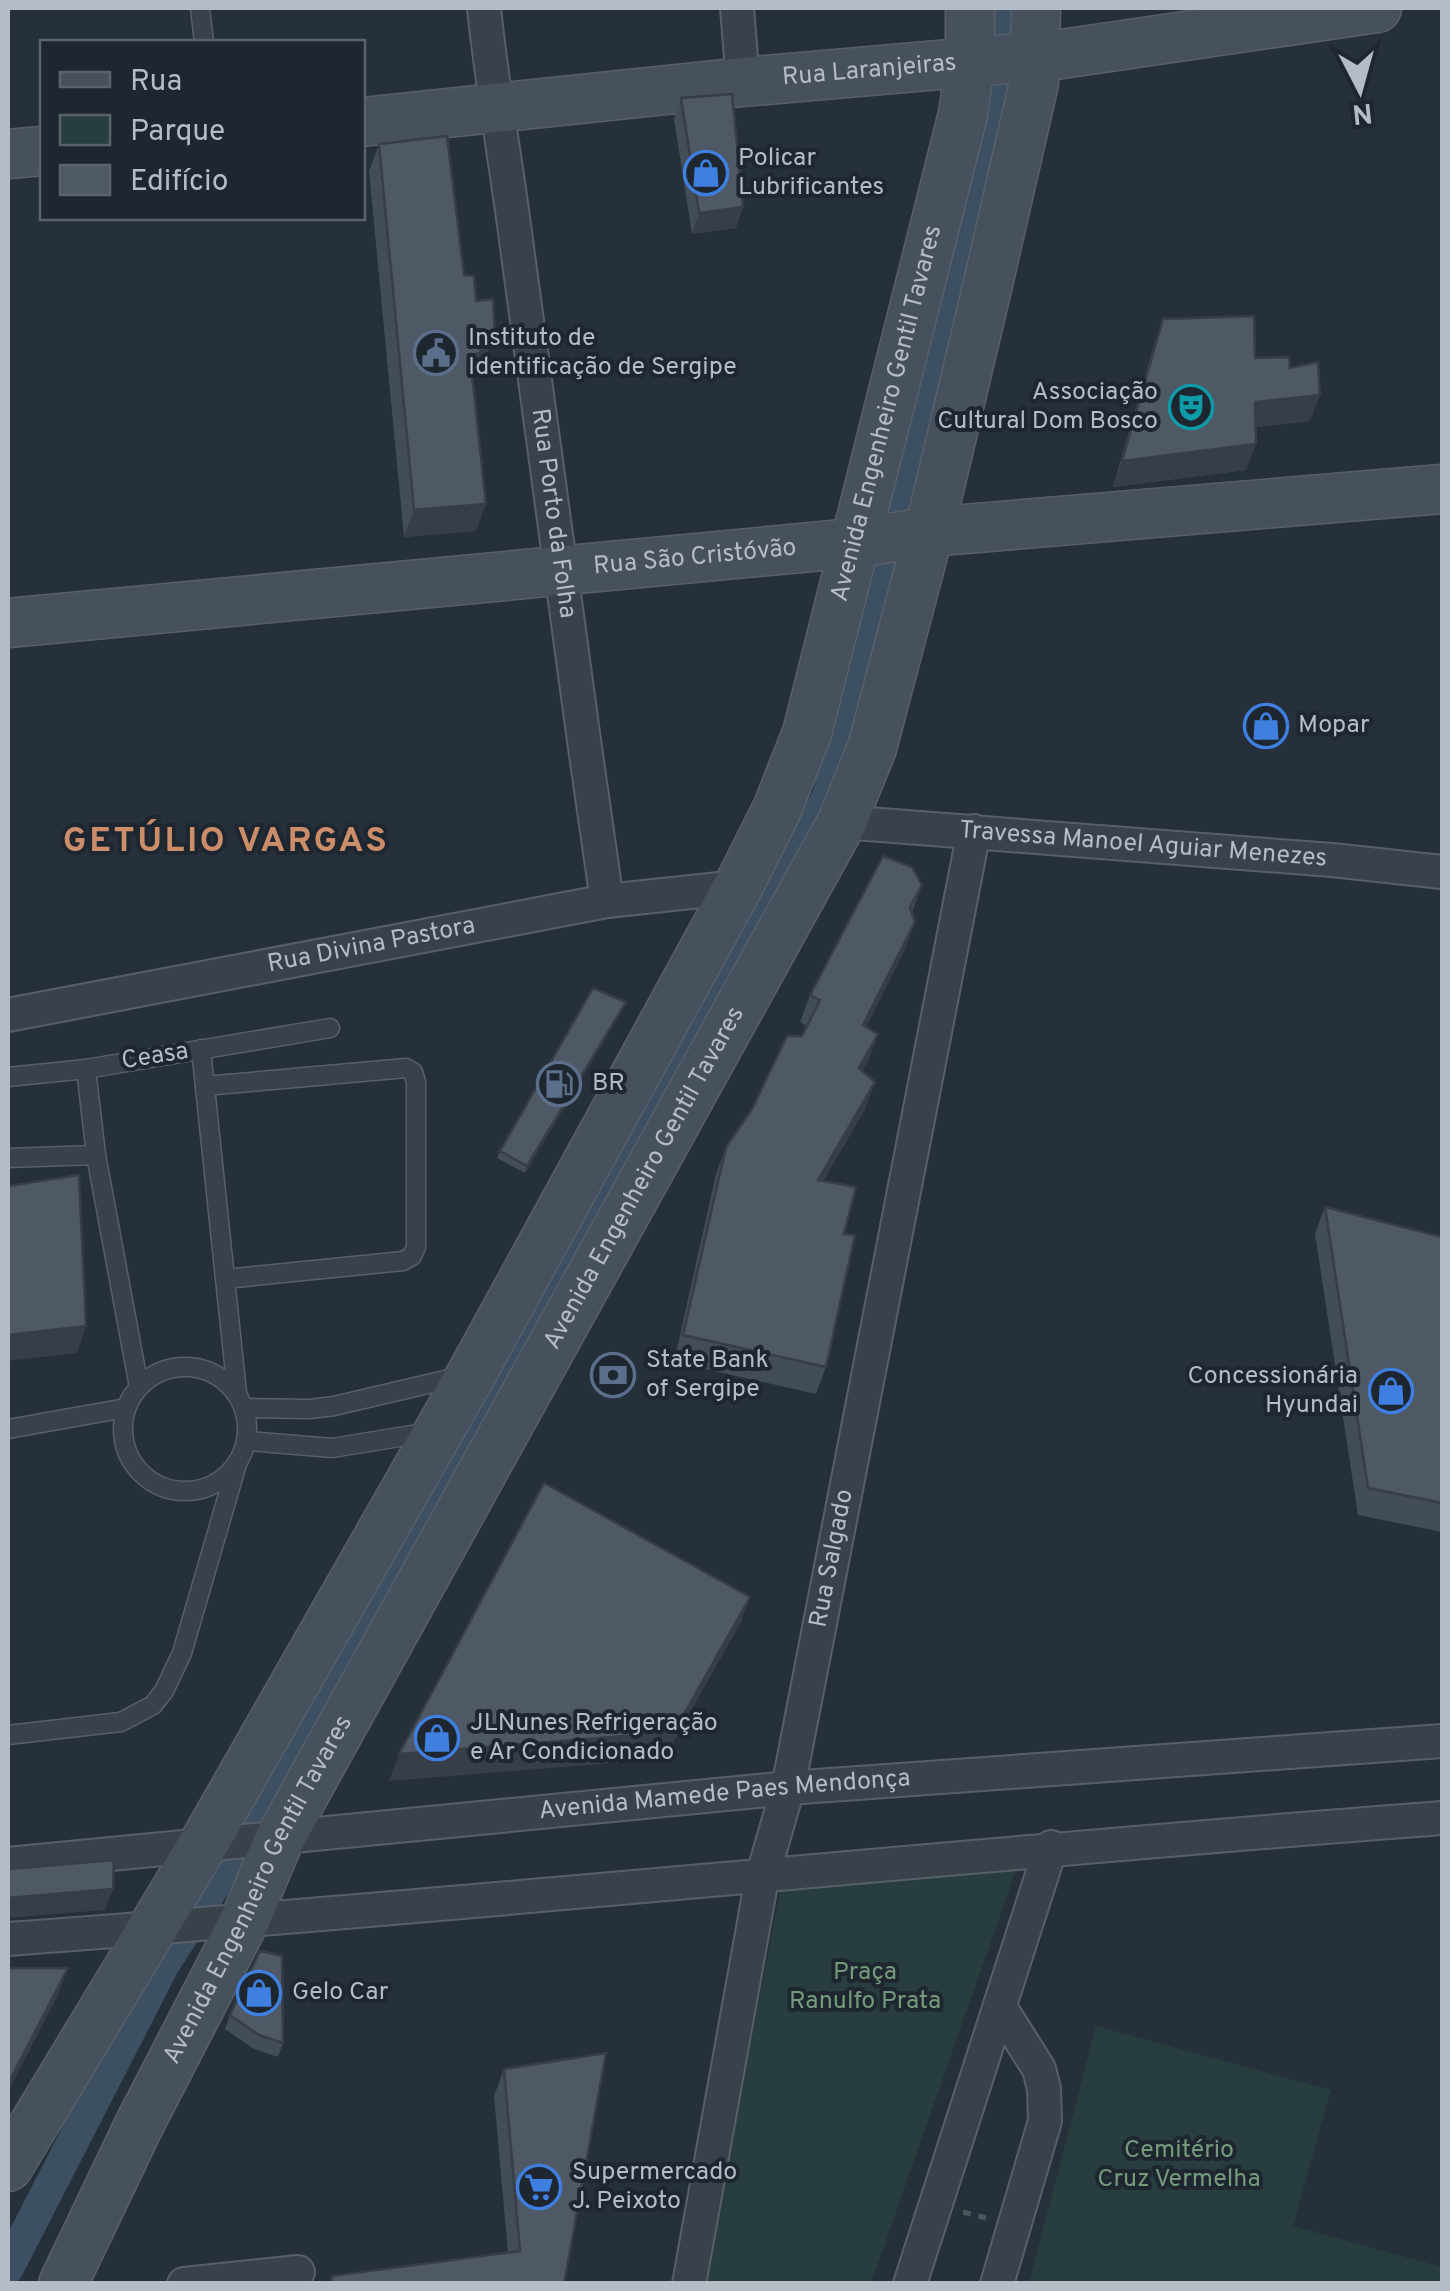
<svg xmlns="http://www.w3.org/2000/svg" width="1450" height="2291" viewBox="0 0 1450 2291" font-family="Overpass,sans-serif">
	<rect width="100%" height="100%" fill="#25303b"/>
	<g fill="#283d3d">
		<path d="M1018 1865 871 2283 703 2284 781 1887Z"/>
		<path d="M1096 2026 1331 2090 1293 2226 1442 2267V2283H1029Z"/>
	</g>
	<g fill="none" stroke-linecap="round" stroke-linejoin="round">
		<path stroke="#3c4f63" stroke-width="32" d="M8 2268 164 1964 294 1762 828 797 994 102 1008 35 1007 8"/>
		<defs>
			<g id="service">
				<path d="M200 8 204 42"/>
				<path d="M201 1049 237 1393"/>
				<path d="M86 1069 96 1155 139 1387"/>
				<path d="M8 1077 86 1069 330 1028"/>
				<path d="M205 1086 406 1068 413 1072 416 1082V1247L412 1256 403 1261 225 1279"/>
				<path d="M8 1158 96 1155"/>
				<circle cx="185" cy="1429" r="62"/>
				<path d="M245 1408 310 1409 334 1406 462 1376"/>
				<path d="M8 1429 126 1408"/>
				<path d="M247 1441 332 1448 430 1432"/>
				<path d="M8 1735 121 1722 153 1705 164 1691 182 1653 237 1464"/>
			</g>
			<g id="minor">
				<path id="s1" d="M484 8C492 86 506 162 516 240 545 461 575 681 607 901"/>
				<path d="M737 8 743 82"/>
				<path id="s2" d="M842 822 1332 860 1442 872"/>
				<path id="s3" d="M8 1015 607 901 738 887"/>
				<path id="s4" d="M8 1864 788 1788 1442 1741"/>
				<path d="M8 1939C486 1904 964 1854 1442 1818"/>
				<path d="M184 2284 298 2272"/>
				<path id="s5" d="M689 2284 762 1878 788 1788 974 831"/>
				<path d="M910 2284 1051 1847"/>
				<path d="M997 2284 1045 2121 1044 2089 1039 2069 1000 2007"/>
			</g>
			<g id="secondary">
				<path id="s6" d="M362 122 743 82 1055 55 1377 8"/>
				<path d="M8 154 42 151"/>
				<path id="s7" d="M8 623 854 543 929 532 1442 489"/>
				<path id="s8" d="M8 2167 204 1843 472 1373 738 887 777 809 807 733 963 114 970 64V8"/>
				<path id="s9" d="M63 2284 139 2125 246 1918 279 1840 842 822 872 748 929 532 987 288 1034 83 1036 8"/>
			</g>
		</defs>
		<use href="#service" stroke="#576069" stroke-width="21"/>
		<use href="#minor" stroke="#576069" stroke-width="36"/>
		<use href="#secondary" stroke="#576069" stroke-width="51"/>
		<path stroke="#475a5b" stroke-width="5" stroke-dasharray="8 8" stroke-linecap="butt" d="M963 2212 986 2218"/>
		<use href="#service" stroke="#39424b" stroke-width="18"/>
		<use href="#minor" stroke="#39424b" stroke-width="32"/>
		<use href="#secondary" stroke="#47515e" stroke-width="48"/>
	</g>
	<g fill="#434d57">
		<path d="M681 98 736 228 692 234 674 119Z"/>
		<path d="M379 144 464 275 476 301 485 360H478L472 377 476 531 404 537 369 171Z"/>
		<path d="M1163 319 1255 358 1290 368 1310 421 1256 427 1246 470 1113 487 1154 345Z"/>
		<path d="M922 885 912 912 915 922 905 949 866 1027 868 1061 862 1071 865 1109 823 1181 844 1234 826 1367 816 1394 674 1362 716 1174 726 1147 802 1036 807 1026 800 1022 810 995Z"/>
		<path d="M626 1002 623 1009 525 1173 497 1158 500 1151Z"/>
		<path d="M1325 1207 1442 1237V1532L1358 1515 1315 1234Z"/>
		<path d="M230 2015 283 2043 278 2057 254 2049 225 2029Z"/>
		<path d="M504 2069 564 2284H329L332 2276 508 2253 494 2096Z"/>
	</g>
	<g fill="#373e47">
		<path d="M743 207 736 228 692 234 699 213Z"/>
		<path d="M495 333 485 360H478L471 380 460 382 479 334Z"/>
		<path d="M1320 395 1310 421 1246 428 1255 402Z"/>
		<path d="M1256 444 1246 470 1113 487 1122 461Z"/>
		<path d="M486 504 476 531 404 537 414 510Z"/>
		<path d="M915 922 905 949 853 1052 863 1025Z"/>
		<path d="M626 1002 623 1009 525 1173 527 1166Z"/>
		<path d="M878 1034 868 1061 849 1095 859 1068Z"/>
		<path d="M875 1082 865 1109 808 1207 818 1180Z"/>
		<path d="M86 1326 77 1353 8 1361V1335Z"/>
		<path d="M750 1597 740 1624 664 1759 389 1781 399 1754Z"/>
		<path d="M113 1889 105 1910 8 1918V1898Z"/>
		<path d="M68 1968 58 1995 8 2092V2084Z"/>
	</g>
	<g fill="#4e5965" stroke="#373e47" stroke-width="2.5">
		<path d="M732 94 743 207 699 213 681 98Z"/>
		<path d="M447 136 464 275 474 276 476 301 493 299 495 333 479 334 481 353 470 355 486 504 414 510 379 144Z"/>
		<path d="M1254 316 1255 358 1289 357 1290 368 1318 362 1320 395 1255 402 1256 444 1122 461 1163 319Z"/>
		<path d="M883 856 912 867 922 885 910 907 915 922 863 1025 878 1034 859 1068 875 1082 818 1180 856 1187 844 1234 855 1235 826 1367 683 1335 726 1147 752 1109 787 1036H802L820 1000 810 995Z"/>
		<path d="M593 988 626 1002 527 1166 500 1151Z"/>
		<path d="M79 1175 86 1326 8 1335V1186Z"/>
		<path d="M1325 1207 1442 1237V1503L1368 1488Z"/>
		<path d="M544 1483 750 1597 674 1732 399 1754Z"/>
		<path d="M114 1860 113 1889 8 1898V1869Z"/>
		<path d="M260 1951 282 1956 283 2043 259 2035 230 2015Z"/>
		<path d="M8 1968H68L8 2084Z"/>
		<path d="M606 2053 564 2284H332V2276L520 2251 504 2069Z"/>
	</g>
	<defs>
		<symbol id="shop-ring" viewBox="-11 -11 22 22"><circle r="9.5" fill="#1e2730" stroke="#3f7fe0" stroke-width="1.5"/><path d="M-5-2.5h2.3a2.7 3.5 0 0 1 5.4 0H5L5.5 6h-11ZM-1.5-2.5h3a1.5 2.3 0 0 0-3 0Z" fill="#3f7fe0"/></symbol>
		<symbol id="civic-ring" viewBox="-11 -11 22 22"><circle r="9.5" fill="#1e2730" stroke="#5c6f8a" stroke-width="1.5"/><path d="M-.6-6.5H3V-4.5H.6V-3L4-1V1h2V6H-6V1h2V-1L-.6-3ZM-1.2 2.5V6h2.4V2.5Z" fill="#5c6f8a"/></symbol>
		<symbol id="theatre-ring" viewBox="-11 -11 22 22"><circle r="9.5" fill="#1e2730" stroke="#0f9aa8" stroke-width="1.5"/><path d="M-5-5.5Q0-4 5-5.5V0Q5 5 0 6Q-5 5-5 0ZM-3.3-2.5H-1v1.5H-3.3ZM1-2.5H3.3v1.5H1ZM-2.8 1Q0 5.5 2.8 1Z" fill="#0f9aa8"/></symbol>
		<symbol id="fuel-ring" viewBox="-11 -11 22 22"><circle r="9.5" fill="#1e2730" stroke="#5c6f8a" stroke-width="1.5"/><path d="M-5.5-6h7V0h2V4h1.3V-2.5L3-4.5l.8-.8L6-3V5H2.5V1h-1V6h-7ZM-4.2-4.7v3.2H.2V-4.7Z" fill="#5c6f8a"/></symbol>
		<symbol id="bank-ring" viewBox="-11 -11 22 22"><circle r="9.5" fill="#1e2730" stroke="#5c6f8a" stroke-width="1.5"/><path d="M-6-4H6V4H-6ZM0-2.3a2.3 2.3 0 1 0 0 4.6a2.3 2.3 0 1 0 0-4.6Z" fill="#5c6f8a"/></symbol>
		<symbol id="supermarket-ring" viewBox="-11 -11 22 22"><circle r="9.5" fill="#1e2730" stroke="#3f7fe0" stroke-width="1.5"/><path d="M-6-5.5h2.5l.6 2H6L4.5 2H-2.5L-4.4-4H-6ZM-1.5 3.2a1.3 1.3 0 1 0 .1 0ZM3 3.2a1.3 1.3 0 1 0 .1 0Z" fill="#3f7fe0"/></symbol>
	</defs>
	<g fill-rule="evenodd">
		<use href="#shop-ring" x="681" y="148" width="50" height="50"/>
		<use href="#civic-ring" x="411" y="328" width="50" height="50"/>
		<use href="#theatre-ring" x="1166" y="382" width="50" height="50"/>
		<use href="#shop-ring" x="1241" y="701" width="50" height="50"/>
		<use href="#fuel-ring" x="534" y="1059" width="50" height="50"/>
		<use href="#bank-ring" x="588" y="1350" width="50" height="50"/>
		<use href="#shop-ring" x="1366" y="1366" width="50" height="50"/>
		<use href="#shop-ring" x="412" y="1713" width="50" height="50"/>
		<use href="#shop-ring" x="234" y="1968" width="50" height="50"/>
		<use href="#supermarket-ring" x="514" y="2162" width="50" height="50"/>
	</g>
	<g text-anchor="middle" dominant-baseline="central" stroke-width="8" stroke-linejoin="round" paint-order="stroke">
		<g font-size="25" fill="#b4bdc6" stroke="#1e2730">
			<text stroke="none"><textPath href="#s6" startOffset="510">Rua Laranjeiras</textPath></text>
			<text stroke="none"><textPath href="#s8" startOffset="1972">Avenida Engenheiro Gentil Tavares</textPath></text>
			<text stroke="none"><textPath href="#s1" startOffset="510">Rua Porto da Folha</textPath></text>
			<text stroke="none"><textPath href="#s7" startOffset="690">Rua São Cristóvão</textPath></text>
			<text stroke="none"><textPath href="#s2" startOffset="302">Travessa Manoel Aguiar Menezes</textPath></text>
			<text stroke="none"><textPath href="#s3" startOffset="370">Rua Divina Pastora</textPath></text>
			<text transform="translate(155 1057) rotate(-9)">Ceasa</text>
			<text stroke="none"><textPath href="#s9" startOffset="1250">Avenida Engenheiro Gentil Tavares</textPath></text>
			<text stroke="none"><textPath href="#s5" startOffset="740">Rua Salgado</textPath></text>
			<text stroke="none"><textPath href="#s4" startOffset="720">Avenida Mamede Paes Mendonça</textPath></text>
			<text stroke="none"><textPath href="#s9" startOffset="440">Avenida Engenheiro Gentil Tavares</textPath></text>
		</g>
		<g font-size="25" fill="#b4bdc6" stroke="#1e2730" text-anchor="start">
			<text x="738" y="159">Policar<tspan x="738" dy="29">Lubrificantes</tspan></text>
			<text x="468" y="339">Instituto de<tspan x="468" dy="29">Identificação de Sergipe</tspan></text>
			<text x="1158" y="393" text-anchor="end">Associação<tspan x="1158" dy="29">Cultural Dom Bosco</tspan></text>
			<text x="1298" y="726">Mopar</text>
			<text x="592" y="1084">BR</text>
			<text x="646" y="1361">State Bank<tspan x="646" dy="29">of Sergipe</tspan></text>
			<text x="1358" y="1377" text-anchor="end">Concessionária<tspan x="1358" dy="29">Hyundai</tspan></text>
			<text x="470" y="1724">JLNunes Refrigeração<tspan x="470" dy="29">e Ar Condicionado</tspan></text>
			<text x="292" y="1993">Gelo Car</text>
			<text x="572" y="2173">Supermercado<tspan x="572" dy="29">J. Peixoto</tspan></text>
		</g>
		<g font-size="25" fill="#749a7b" stroke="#1e2730">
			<text x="865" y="1973">Praça<tspan x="865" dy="29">Ranulfo Prata</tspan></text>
			<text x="1179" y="2151">Cemitério<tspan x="1179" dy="29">Cruz Vermelha</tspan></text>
		</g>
		<g font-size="35" font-weight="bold" letter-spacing="2.5" fill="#cc8e6a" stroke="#1e2730">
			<text x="226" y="842">GETÚLIO VARGAS</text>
		</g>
	</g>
	<rect width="1450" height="2291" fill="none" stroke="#b4bdc6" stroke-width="20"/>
	<rect x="40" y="40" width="325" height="180" fill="#1e2730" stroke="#5a636c" stroke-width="2.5"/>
	<rect x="60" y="72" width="50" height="15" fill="#47515e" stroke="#5a636c" stroke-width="2.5"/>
	<text x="130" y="90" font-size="30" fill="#b4bdc6">Rua</text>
	<rect x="60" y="115" width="50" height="30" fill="#283d3d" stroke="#5a636c" stroke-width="2.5"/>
	<text x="130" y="140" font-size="30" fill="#b4bdc6">Parque</text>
	<rect x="60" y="165" width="50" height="30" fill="#4e5965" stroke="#5a636c" stroke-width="2.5"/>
	<text x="130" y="190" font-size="30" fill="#b4bdc6">Edifício</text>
	<g transform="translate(1360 90) rotate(174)" stroke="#1e2730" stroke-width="8" paint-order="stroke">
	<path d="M0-8L18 38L0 25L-18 38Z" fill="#b4bdc6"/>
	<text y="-15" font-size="28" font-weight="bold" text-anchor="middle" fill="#b4bdc6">N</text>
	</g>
</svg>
